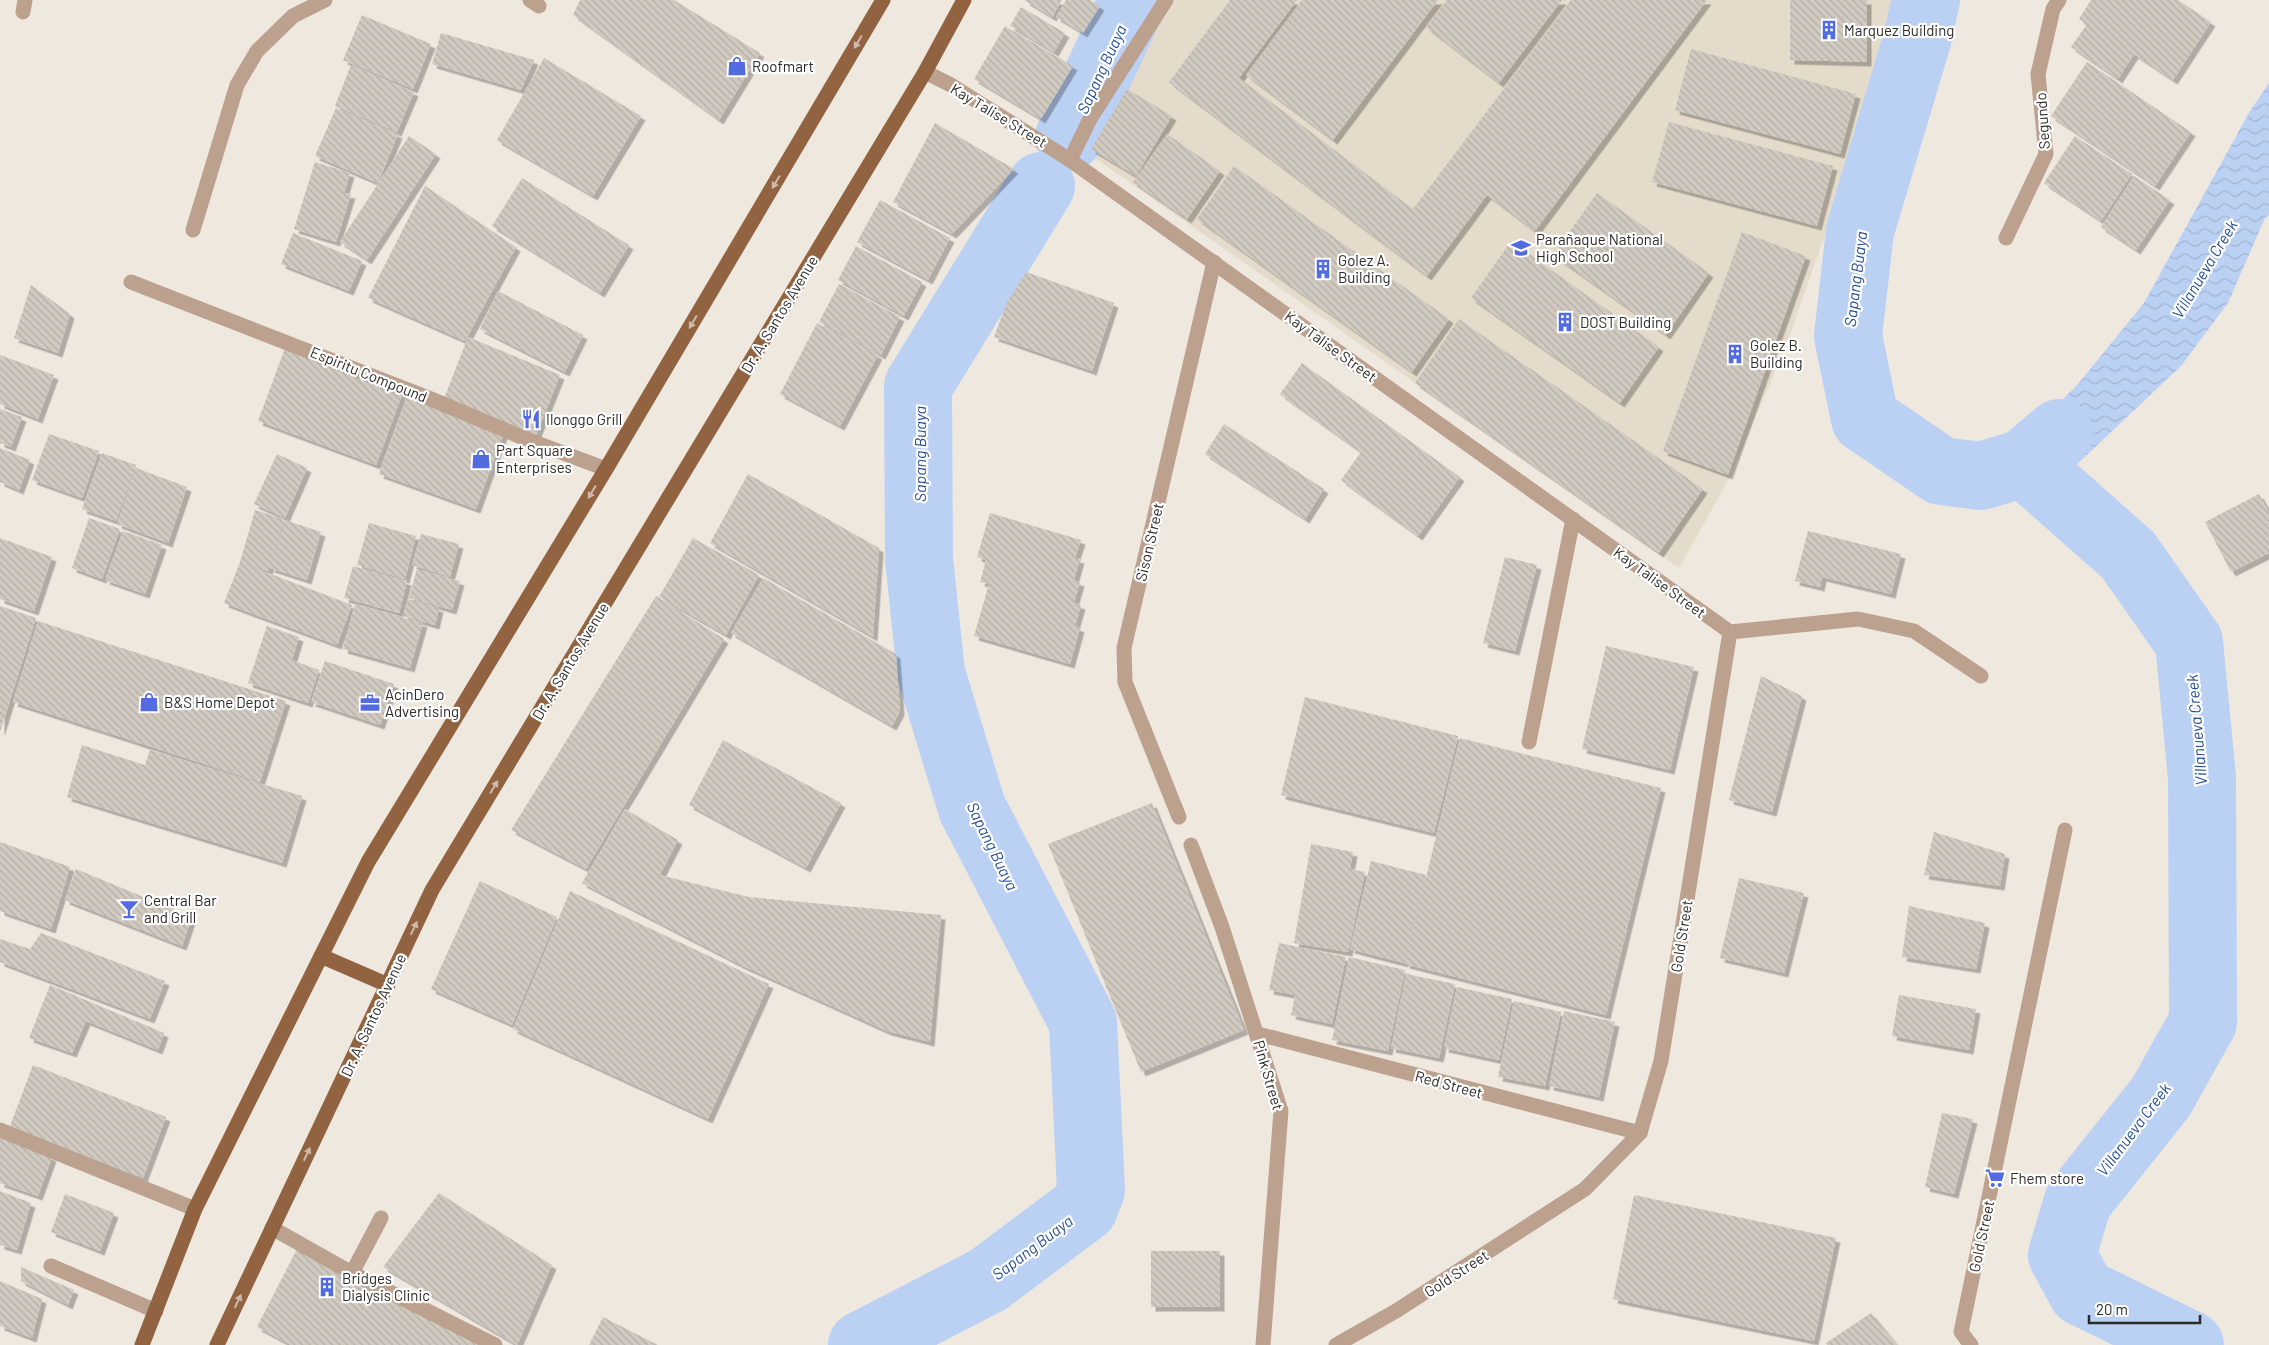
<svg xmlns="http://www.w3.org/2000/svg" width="2269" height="1345" viewBox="0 0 2269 1345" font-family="Barlow,sans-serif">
	<defs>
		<pattern id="water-waves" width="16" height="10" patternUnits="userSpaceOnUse" patternTransform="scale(1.25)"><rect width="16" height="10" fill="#bbd1f4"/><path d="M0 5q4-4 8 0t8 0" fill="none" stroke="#a1b4d1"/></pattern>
		<pattern id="building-back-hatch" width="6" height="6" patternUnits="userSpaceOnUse" patternTransform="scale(1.25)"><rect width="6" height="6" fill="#d0cac1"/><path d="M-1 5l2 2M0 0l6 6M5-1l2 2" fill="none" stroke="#b3aea6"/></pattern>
		<filter id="shadow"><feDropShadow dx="4.5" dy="4.5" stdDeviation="0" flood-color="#0004"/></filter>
	</defs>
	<rect width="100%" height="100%" fill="#efe8df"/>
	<path fill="#e5dbcb" d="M1174 0H1895L1855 150 1786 346 1729 479 1679 568 1082 149Z"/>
	<path fill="url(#water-waves)" d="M2269 83V215L2265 218 2228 303 2181 366 2072 469 2009 504 2033 429 2078 384 2144 303 2250 111Z"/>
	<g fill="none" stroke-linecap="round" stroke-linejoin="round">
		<g stroke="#bbd1f4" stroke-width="68">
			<path d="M1926 0 1917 40 1860 231 1848 336 1865 419 1941 471 1981 476 2024 463 2059 433"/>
			<path d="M1069 137 1133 0"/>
			<path d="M2024 463 2128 555 2189 642 2202 778 2203 1022 2161 1097 2078 1201 2062 1255 2082 1292 2190 1345"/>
			<path d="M862 1345 988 1280 1084 1208 1091 1190 1083 1022 972 808 931 673 919 559 918 386 1041 186"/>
		</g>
	</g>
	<g fill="url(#building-back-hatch)" filter="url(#shadow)">
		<path d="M580 0H674L760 53 719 120 573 15Z"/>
		<path d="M1024 0H1062L1052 17Z"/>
		<path d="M1066 0H1090L1100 6 1083 33 1056 17Z"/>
		<path d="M1230 0H1297L1239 78 1413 209 1571 0H1707L1535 231 1487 195 1427 276 1169 82Z"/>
		<path d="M1302 0H1438L1333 140 1246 75Z"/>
		<path d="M1447 0H1562L1499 83 1426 27Z"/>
		<path d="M1790 0H1867V62L1790 60Z"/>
		<path d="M2091 0H2178L2211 22 2173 80 2134 54 2118 79 2071 47 2087 24 2079 19Z"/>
		<path d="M1021 7 1065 33 1054 52 1010 26Z"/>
		<path d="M362 15 431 44 413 89 343 60Z"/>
		<path d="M1005 26 1073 66 1041 119 974 79Z"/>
		<path d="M441 33 534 60 521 90 432 64Z"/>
		<path d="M1691 49 1856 94 1840 154 1675 110Z"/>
		<path d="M544 58 641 116 593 196 497 140Z"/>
		<path d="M2087 62 2191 132 2155 186 2051 116Z"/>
		<path d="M351 65 414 92 397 132 335 106Z"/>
		<path d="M1127 89 1172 116 1136 176 1091 149Z"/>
		<path d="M336 108 398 134 378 183 315 156Z"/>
		<path d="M1669 122 1833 166 1817 226 1652 182Z"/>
		<path d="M935 123 1014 169 952 234 893 202Z"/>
		<path d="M1167 134 1220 171 1187 219 1133 182Z"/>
		<path d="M409 136 436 154 367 260 340 242Z"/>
		<path d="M2075 136 2132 174 2101 221 2044 183Z"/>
		<path d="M315 162 350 173 344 193 351 194 336 242 294 229Z"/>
		<path d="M1234 166 1449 319 1412 372 1197 219Z"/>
		<path d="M2134 176 2170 200 2136 250 2101 227Z"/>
		<path d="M522 178 629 245 600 293 492 226Z"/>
		<path d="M425 186 516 247 465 341 368 298Z"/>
		<path d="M1597 193 1709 273 1666 335 1553 255Z"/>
		<path d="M880 200 950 238 928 280 857 242Z"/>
		<path d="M1742 232 1806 256 1728 475 1663 451Z"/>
		<path d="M293 233 362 261 349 291 281 264Z"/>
		<path d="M1511 241 1659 347 1620 403 1471 298Z"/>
		<path d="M856 246 922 282 904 316 838 280Z"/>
		<path d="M1026 272 1114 303 1092 371 994 337 1007 302Z"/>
		<path d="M839 284 900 317 881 355 819 322Z"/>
		<path d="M31 285 70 314 58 353 14 338Z"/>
		<path d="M498 291 583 335 565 372 480 329Z"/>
		<path d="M1459 319 1703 489 1659 553 1415 383Z"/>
		<path d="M817 323 878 355 840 426 780 394Z"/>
		<path d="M468 337 560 375 535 438 443 401Z"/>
		<path d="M285 348 403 392 376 465 258 421Z"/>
		<path d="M0 355 54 375 38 419 0 404Z"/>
		<path d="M1302 363 1460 477 1418 536 1341 480 1361 452 1280 394Z"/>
		<path d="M407 397 504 432 476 509 379 474Z"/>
		<path d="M0 409 22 417 11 447 0 443Z"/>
		<path d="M1224 424 1324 489 1305 519 1205 454Z"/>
		<path d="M49 434 99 451 82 498 32 480Z"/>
		<path d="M0 448 30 460 19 490 0 482Z"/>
		<path d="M102 453 136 465 116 521 82 509Z"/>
		<path d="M277 454 307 468 285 518 254 504Z"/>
		<path d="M136 468 187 487 168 543 117 524Z"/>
		<path d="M748 474 879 548 873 637 710 543Z"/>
		<path d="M2259 494 2269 513V553L2231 572 2205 522Z"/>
		<path d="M255 510 284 519 268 571 245 564 352 605 337 645 224 603 240 562Z"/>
		<path d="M990 513 1081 540 1075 558 1080 559 1074 580 1080 582 1074 603 1081 605 1075 626 1080 628 1070 664 974 636 989 584 980 582 986 560 977 557Z"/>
		<path d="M89 518 120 529 102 579 72 568Z"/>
		<path d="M285 520 321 532 307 580 270 568Z"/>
		<path d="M369 523 416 536 405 579 357 565Z"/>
		<path d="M123 531 162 545 145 594 105 580Z"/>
		<path d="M1808 531 1901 554 1891 594 1822 577 1820 587 1795 581Z"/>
		<path d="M421 534 459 544 450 577 412 565Z"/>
		<path d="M0 538 52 557 34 611 0 599Z"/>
		<path d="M693 538 759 575 726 635 659 597Z"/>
		<path d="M1505 557 1537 565 1515 651 1483 643Z"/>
		<path d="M353 566 407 581 399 613 344 598Z"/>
		<path d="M417 569 460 581 452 610 409 598Z"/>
		<path d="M763 578 896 654 900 711 892 726 731 633Z"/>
		<path d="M656 596 724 639 586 869 511 830Z"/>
		<path d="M408 599 439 608 435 625 403 616Z"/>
		<path d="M355 604 423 623 410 668 343 649Z"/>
		<path d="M0 606 36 618 0 732Z"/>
		<path d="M38 621 286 701 260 782 13 702Z"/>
		<path d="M267 626 299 637 292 660 319 670 308 703 248 683Z"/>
		<path d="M1606 646 1694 667 1670 770 1582 749Z"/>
		<path d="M325 661 394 684 380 725 311 702Z"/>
		<path d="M1761 676 1802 696 1772 812 1729 800Z"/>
		<path d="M1305 697 1458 736 1434 833 1281 795Z"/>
		<path d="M1460 738 1661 788 1606 1015 1405 964Z"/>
		<path d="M723 740 841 803 806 868 689 805Z"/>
		<path d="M82 745 145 765 150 750 302 796 282 863 67 797Z"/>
		<path d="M1152 803 1244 1030 1141 1072 1048 844Z"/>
		<path d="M625 809 678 840 660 875 749 897 941 915 930 1042 887 1031 743 966 582 883Z"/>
		<path d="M1934 832 2005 854 2000 886 1924 875Z"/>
		<path d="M0 842 70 867 51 929 0 911Z"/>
		<path d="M1311 844 1353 852 1350 869 1365 872 1348 952 1294 943Z"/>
		<path d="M1371 861 1426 875 1404 963 1350 949Z"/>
		<path d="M76 869 192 917 182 946 65 900Z"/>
		<path d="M1739 878 1804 893 1784 973 1720 958Z"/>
		<path d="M480 881 557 917 512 1025 431 989Z"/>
		<path d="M570 891 769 984 708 1119 513 1029Z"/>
		<path d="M1909 906 1985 923 1976 969 1902 957Z"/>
		<path d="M41 933 165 981 150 1019 0 962V939L30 949Z"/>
		<path d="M1279 943 1346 957 1332 1024 1291 1015 1295 995 1269 990Z"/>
		<path d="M1349 957 1405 970 1388 1051 1332 1040Z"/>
		<path d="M1406 974 1455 984 1439 1058 1391 1048Z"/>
		<path d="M50 985 164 1033 158 1050 86 1021 72 1053 29 1038Z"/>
		<path d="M1457 987 1512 999 1499 1060 1444 1048Z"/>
		<path d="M1899 995 1976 1009 1969 1050 1892 1036Z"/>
		<path d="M1514 1001 1561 1012 1545 1086 1498 1077Z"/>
		<path d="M1564 1011 1615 1022 1599 1097 1549 1086Z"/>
		<path d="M33 1065 166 1117 143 1178 10 1126Z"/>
		<path d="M1942 1113 1973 1119 1954 1194 1925 1187Z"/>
		<path d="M0 1136 52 1157 38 1196 0 1183Z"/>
		<path d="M0 1191 31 1203 17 1250 0 1245Z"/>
		<path d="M439 1193 552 1265 517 1345 383 1267Z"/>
		<path d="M65 1194 114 1213 100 1251 51 1232Z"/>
		<path d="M1634 1195 1836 1238 1814 1341 1613 1299Z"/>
		<path d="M298 1247 487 1345H291L257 1327Z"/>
		<rect x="1151" y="1251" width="69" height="56"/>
		<path d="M21 1267 74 1290 68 1305 21 1281Z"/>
		<path d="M0 1281 42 1299 32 1338 0 1326Z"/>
		<path d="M1871 1313 1897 1345H1827L1826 1343Z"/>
		<path d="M603 1317 658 1345H589Z"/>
	</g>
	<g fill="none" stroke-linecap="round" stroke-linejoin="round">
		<g stroke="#bba18e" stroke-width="15">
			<path d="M530 0 539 6"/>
			<path d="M1070 160 1090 119 1166 0"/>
			<path d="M193 230 237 85 257 51 293 16 325 0"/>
			<path d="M1529 742 1573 519"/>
			<path d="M272 1228 352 1273 495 1345"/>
			<path d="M51 1266 156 1311"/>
			<path d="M352 1273 381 1218"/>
		</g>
		<g stroke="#bba18e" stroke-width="15">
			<path d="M23 12 25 0"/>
			<path d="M925 72 951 85 1070 160 1730 632"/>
			<path d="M2006 238 2046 154 2038 74 2053 9 2059 0"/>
			<path d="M131 282 431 399 531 441 606 469"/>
			<path d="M1730 632 1858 619 1914 631 1981 676"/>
			<path d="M1179 817 1125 682 1124 648 1214 262"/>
			<path d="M1191 845 1222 927 1281 1111 1263 1345"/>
			<path d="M1258 1034 1640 1133"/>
			<path d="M0 1130 195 1209"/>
			<path d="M1336 1345 1396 1311 1585 1189 1640 1133 1661 1061 1730 632"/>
			<path d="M1971 1345 1961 1332 2065 830"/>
		</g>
		<g stroke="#916341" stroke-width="15">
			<path d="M321 956 388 985"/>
			<path d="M142 1345 195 1209 368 862 606 469 883 0"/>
			<path d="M217 1345 432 890 925 72 964 0"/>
		</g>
	</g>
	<defs><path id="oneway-solid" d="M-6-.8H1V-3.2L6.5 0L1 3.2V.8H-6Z" transform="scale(1.25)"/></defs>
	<g fill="#ceb9aa">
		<use href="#oneway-solid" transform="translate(858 42) rotate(121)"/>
		<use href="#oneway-solid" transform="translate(776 182) rotate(121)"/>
		<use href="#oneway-solid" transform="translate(693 322) rotate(121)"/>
		<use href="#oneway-solid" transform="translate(592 492) rotate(121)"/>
		<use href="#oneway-solid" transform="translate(494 787) rotate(-59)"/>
		<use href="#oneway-solid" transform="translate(414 928) rotate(-65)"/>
		<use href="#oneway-solid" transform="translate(307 1154) rotate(-65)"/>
		<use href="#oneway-solid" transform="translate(238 1301) rotate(-65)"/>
	</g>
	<defs>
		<symbol id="building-bare" viewBox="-9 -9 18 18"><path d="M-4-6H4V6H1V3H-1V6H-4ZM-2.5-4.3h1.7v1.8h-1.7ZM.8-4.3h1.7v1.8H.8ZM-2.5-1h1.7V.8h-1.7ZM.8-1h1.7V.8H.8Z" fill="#526be0" stroke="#fff" stroke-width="2.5" paint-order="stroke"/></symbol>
		<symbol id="shop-bare" viewBox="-9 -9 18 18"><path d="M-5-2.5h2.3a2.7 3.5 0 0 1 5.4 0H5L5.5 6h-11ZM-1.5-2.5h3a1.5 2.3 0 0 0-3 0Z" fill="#526be0" stroke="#fff" stroke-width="2.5" paint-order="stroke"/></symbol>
		<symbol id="school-bare" viewBox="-9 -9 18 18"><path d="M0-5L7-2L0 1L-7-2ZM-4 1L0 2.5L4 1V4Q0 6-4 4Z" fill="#526be0" stroke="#fff" stroke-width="2.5" paint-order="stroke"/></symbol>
		<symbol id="restaurant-bare" viewBox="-9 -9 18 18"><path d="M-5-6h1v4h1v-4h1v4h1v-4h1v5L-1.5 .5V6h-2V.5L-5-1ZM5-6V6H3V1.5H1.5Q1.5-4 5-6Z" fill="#526be0" stroke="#fff" stroke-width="2.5" paint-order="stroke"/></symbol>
		<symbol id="office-bare" viewBox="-9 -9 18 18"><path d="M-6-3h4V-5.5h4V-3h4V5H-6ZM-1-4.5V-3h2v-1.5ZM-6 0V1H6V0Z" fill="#526be0" stroke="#fff" stroke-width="2.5" paint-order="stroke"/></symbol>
		<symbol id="bar-bare" viewBox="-9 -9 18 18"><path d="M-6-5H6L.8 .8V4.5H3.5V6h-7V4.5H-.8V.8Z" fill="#526be0" stroke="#fff" stroke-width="2.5" paint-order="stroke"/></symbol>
		<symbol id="supermarket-bare" viewBox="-9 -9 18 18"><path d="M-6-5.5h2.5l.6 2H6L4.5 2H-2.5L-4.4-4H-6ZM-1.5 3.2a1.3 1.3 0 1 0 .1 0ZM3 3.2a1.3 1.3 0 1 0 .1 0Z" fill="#526be0" stroke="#fff" stroke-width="2.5" paint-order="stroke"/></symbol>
	</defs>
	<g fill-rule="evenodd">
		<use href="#building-bare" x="1815" y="16" width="28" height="28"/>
		<use href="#shop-bare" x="723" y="52" width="28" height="28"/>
		<use href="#school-bare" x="1507" y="234" width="28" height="28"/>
		<use href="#building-bare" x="1309" y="255" width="28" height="28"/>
		<use href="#building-bare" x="1551" y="308" width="28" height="28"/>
		<use href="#building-bare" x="1721" y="340" width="28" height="28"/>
		<use href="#restaurant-bare" x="517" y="405" width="28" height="28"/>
		<use href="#shop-bare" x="467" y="445" width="28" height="28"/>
		<use href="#shop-bare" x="135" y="688" width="28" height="28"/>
		<use href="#office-bare" x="356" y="689" width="28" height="28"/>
		<use href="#bar-bare" x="115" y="895" width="28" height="28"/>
		<use href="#supermarket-bare" x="1981" y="1164" width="28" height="28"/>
		<use href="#building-bare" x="313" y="1273" width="28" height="28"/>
	</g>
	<g text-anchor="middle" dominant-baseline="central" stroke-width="4.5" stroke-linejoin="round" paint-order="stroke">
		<g font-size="15" fill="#2d2a27" stroke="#fff" text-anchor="start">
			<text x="1844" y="30">Marquez Building</text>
			<text x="752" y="66">Roofmart</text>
			<text x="1536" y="239">Parañaque National<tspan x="1536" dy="17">High School</tspan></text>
			<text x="1338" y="260">Golez A.<tspan x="1338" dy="17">Building</tspan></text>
			<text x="1580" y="322">DOST Building</text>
			<text x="1750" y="345">Golez B.<tspan x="1750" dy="17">Building</tspan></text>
			<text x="546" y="419">Ilonggo Grill</text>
			<text x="496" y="450">Part Square<tspan x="496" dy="17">Enterprises</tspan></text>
			<text x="385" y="694">AcinDero<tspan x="385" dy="17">Advertising</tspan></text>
			<text x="164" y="702">B&amp;S Home Depot</text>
			<text x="144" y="900">Central Bar<tspan x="144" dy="17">and Grill</tspan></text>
			<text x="2010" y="1178">Fhem store</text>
			<text x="342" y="1278">Bridges<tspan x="342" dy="17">Dialysis Clinic</tspan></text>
		</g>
		<g font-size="15" fill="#2d2a27" stroke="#fff">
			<text transform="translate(999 115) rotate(31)">Kay Talise Street</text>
			<text transform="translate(2042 121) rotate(-94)">Segundo</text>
			<text transform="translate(779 314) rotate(-59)">Dr. A. Santos Avenue</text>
			<text transform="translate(1331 346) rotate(36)">Kay Talise Street</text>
			<text transform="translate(369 374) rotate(22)">Espiritu Compound</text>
			<text transform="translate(1149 542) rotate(-77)">Sison Street</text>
			<text transform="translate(1660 582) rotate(36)">Kay Talise Street</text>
			<text transform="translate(570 661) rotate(-59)">Dr. A. Santos Avenue</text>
			<text transform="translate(1681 936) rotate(-81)">Gold Street</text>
			<text transform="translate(373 1015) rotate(-65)">Dr. A. Santos Avenue</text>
			<text transform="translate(1269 1075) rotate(74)">Pink Street</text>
			<text transform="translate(1449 1084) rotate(15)">Red Street</text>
			<text transform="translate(1981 1236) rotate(-78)">Gold Street</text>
			<text transform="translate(1456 1273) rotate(-33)">Gold Street</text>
		</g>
		<g font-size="16" font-style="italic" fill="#254e91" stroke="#fff">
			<text transform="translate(1101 69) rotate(-65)">Sapang Buaya</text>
			<text transform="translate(2204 269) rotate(-59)">Villanueva Creek</text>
			<text transform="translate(1855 279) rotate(-83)">Sapang Buaya</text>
			<text transform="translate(919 454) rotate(-90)">Sapang Buaya</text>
			<text transform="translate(2196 730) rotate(-95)">Villanueva Creek</text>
			<text transform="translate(993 846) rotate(64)">Sapang Buaya</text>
			<text transform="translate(2133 1129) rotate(-53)">Villanueva Creek</text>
			<text transform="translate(1032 1247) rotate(-37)">Sapang Buaya</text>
		</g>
	</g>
	<path d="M2089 1315v8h111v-8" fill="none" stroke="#2d2a27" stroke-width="2.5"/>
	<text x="2096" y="1315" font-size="15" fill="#2d2a27" stroke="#ffffff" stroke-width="4" paint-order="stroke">20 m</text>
</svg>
